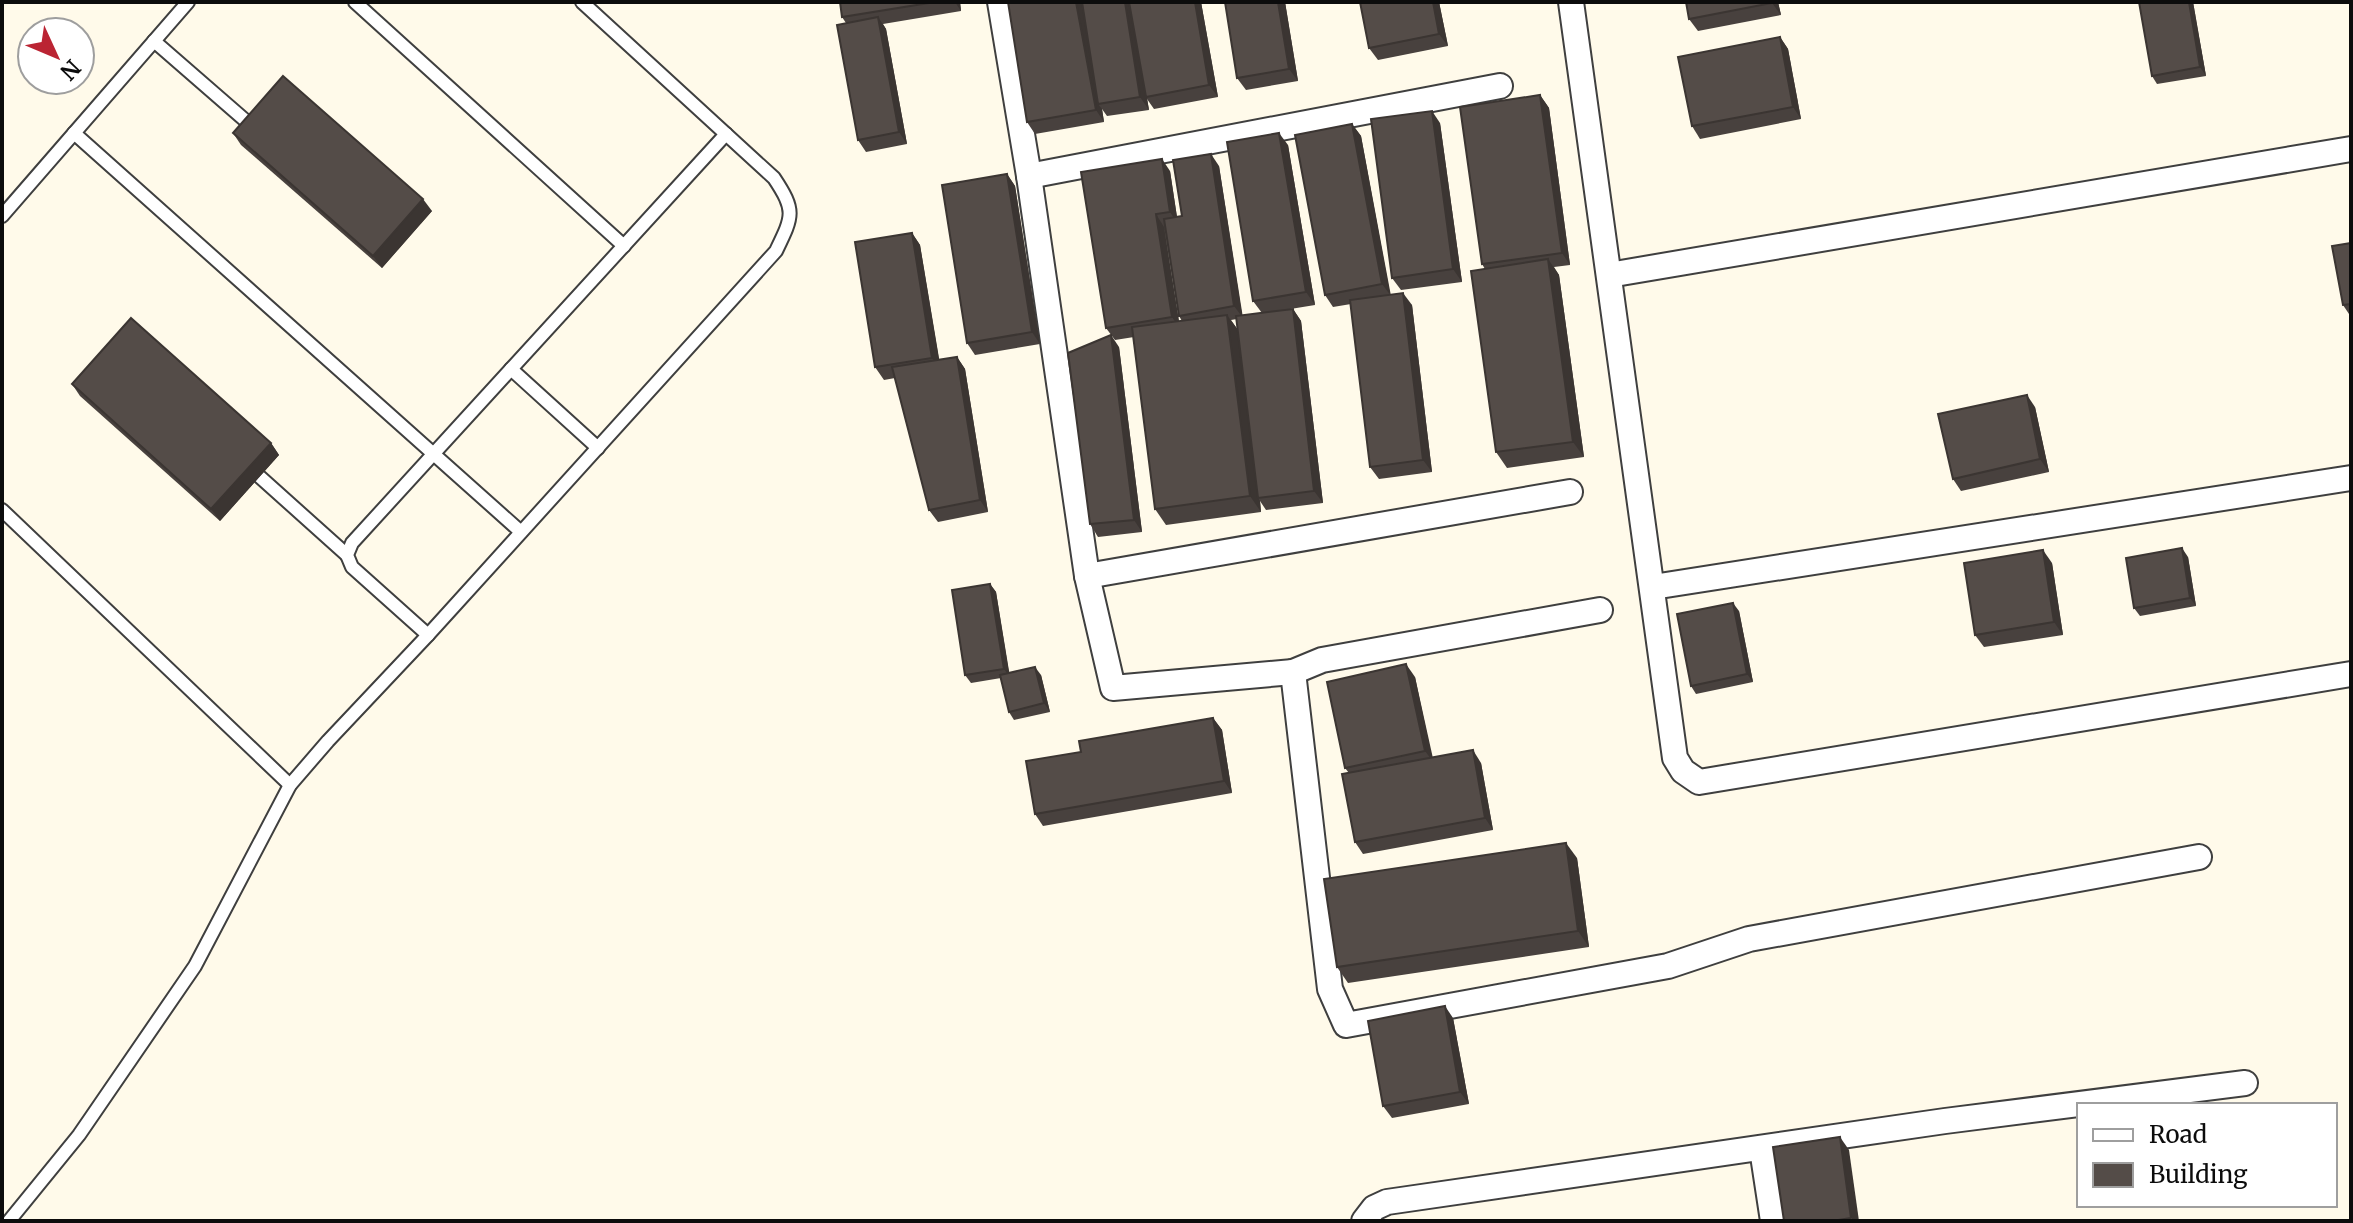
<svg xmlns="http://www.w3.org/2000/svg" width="2353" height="1223" viewBox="0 0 2353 1223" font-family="Merriweather,serif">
	<rect width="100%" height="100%" fill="#fffaea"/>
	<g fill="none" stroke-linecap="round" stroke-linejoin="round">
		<defs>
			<g id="service">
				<path d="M355 2 624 246"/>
				<path d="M154 41 254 128"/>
				<path d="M74 133 521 532"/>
				<path d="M2 216 188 2"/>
				<path d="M511 369 598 448"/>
				<path d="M260 477 347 555"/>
				<path d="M2 510 290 785"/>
				<path d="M428 635 352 567 347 555 352 543 726 134"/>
				<path d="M9 1221 79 1135 195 966 290 785 328 741 428 635 776 251C793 216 796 211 774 178L582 2"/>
			</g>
			<g id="minor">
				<path d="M1000 2 1029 176 1087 576 1113 688 1293 672 1322 660 1600 610"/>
				<path d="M1571 2 1675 758 1683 771 1699 782 2351 674"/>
				<path d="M1029 176 1500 86"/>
				<path d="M1609 275 2351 149"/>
				<path d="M1087 576 1570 492"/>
				<path d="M1653 587 2351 478"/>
				<path d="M1293 672 1330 989 1346 1025 1668 966 1749 939 2199 857"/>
				<path d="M1762 1149 1773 1221"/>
				<path d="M1364 1221 1374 1208 1387 1202 1945 1121 2245 1083"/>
			</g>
		</defs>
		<use href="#service" stroke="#3f3f3f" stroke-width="16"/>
		<use href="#minor" stroke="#3f3f3f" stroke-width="28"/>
		<use href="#service" stroke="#fff" stroke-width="12"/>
		<use href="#minor" stroke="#fff" stroke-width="24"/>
	</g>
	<g fill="#48413e" fill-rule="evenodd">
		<path d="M840 2H960L961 11 883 24 886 29 907 144 866 152 858 140 846 23 842 17Z"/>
		<path d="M1201 2 1218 97 1154 109 1147 99 1149 110 1107 116 1102 109 1104 122 1035 134 1027 122Z"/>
		<path d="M1225 2H1285L1298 81 1246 90 1237 78Z"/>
		<path d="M1439 2 1448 46 1378 60 1369 48Z"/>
		<path d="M1778 2 1781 15 1698 31 1689 19Z"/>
		<path d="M2193 2 2206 76 2157 84 2152 76Z"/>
		<path d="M1780 37 1788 49 1801 119 1700 139 1692 126Z"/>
		<path d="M1540 95 1549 108 1570 265 1554 267 1559 275 1584 457 1507 468 1496 452 1485 269 1482 264Z"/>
		<path d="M1440 123 1462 282 1401 290 1392 278Z"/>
		<path d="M1352 124 1361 136 1390 294 1412 305 1432 472 1379 479 1370 467 1351 304 1333 307 1325 295Z"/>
		<path d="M233 133 432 211 382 268 241 145Z"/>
		<path d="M1288 145 1315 305 1272 312 1293 309 1301 321 1323 503 1266 510 1260 501 1261 512 1166 525 1155 509 1134 337 1115 340 1106 328 1170 171 1177 217 1182 216 1219 166 1242 315 1262 313 1253 301ZM1164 227 1179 316 1182 321H1179ZM1237 319 1238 330 1231 320Z"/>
		<path d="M1007 174 1015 186 1040 344 975 355 967 343Z"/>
		<path d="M912 233 920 245 939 360 957 357 965 369 988 512 938 522 929 510 895 378 884 380 875 367Z"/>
		<path d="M2351 243V317L2343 305Z"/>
		<path d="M1119 347 1142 532 1098 537 1090 524Z"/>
		<path d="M72 384 271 443 279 455 220 521 80 396Z"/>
		<path d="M2035 407 2049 472 1961 491 1953 479Z"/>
		<path d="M2188 557 2196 606 2140 616 2134 608Z"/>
		<path d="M2052 563 2063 635 1984 647 1975 635Z"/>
		<path d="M990 584 996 592 1009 673 1041 675 1050 712 1014 720 1009 712 1001 678 971 683 965 675Z"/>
		<path d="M1739 611 1753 682 1696 694 1691 686Z"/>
		<path d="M1415 677 1432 758 1481 763 1493 830 1363 854 1355 842 1349 773 1345 768Z"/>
		<path d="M1213 718 1222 730 1232 793 1043 826 1035 814 1081 752Z"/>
		<path d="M1577 858 1589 947 1348 983 1337 967Z"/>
		<path d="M1453 1018 1469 1104 1392 1118 1383 1106Z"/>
	</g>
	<g fill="#3b3532">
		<path d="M955 2H960L961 11Z"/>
		<path d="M1076 2H1083L1098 104 1102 109 1104 122 1096 110Z"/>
		<path d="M1125 2H1131L1149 110 1140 97Z"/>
		<path d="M1195 2H1201L1218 97 1209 85Z"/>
		<path d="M1278 2H1285L1298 81 1289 69Z"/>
		<path d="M1433 2H1439L1448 46 1439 34Z"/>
		<path d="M1772 2H1778L1781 15 1772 3Z"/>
		<path d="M2189 2H2193L2206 76 2200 67Z"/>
		<path d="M878 17 886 29 907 144 899 132Z"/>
		<path d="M1780 37 1788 49 1801 119 1793 107Z"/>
		<path d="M1540 95 1549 108 1570 265 1562 253Z"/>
		<path d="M1432 111 1440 123 1462 282 1453 269Z"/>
		<path d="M1352 124 1361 136 1391 296 1382 284Z"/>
		<path d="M1279 133 1288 145 1315 305 1306 292Z"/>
		<path d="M1211 154 1219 166 1243 318 1234 306Z"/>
		<path d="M1162 159 1170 171 1178 224 1170 212Z"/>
		<path d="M1007 174 1015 186 1040 344 1032 332Z"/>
		<path d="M423 199 432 211 382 268 373 256Z"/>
		<path d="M1156 214 1164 227 1180 329 1172 317Z"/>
		<path d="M912 233 920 245 941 370 932 358Z"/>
		<path d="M1548 259 1559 275 1584 457 1573 442Z"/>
		<path d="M1403 293 1412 305 1432 472 1423 460Z"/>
		<path d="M1293 309 1301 321 1323 503 1314 491Z"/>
		<path d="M1227 315 1238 330 1258 498 1260 501 1261 512 1250 496Z"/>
		<path d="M1111 335 1119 347 1142 532 1134 520Z"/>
		<path d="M957 357 965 369 988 512 980 500Z"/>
		<path d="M2027 395 2035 407 2049 472 2040 459Z"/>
		<path d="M271 443 279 455 220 521 211 509Z"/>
		<path d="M2182 548 2188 557 2196 606 2190 598Z"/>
		<path d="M2043 550 2052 563 2063 635 2054 622Z"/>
		<path d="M990 584 996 592 1010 677 1004 669Z"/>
		<path d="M1733 603 1739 611 1753 682 1747 674Z"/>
		<path d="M1406 664 1415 677 1434 763 1425 751Z"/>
		<path d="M1035 667 1041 675 1050 712 1044 703Z"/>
		<path d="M1213 718 1222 730 1232 793 1224 781Z"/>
		<path d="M1473 750 1481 763 1493 830 1485 818Z"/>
		<path d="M1566 843 1577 858 1589 947 1578 931Z"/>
		<path d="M1445 1006 1453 1018 1469 1104 1460 1092Z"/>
		<path d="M1840 1137 1849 1150 1859 1221H1853L1851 1218Z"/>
	</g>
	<g fill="#544c48" stroke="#3b3532" stroke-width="2">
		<path d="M840 2H935L842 17Z"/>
		<path d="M1008 2H1076L1096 110 1027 122Z"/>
		<path d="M1082 2H1125L1140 97 1098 104Z"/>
		<path d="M1129 2H1195L1209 85 1146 97Z"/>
		<path d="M1225 2H1278L1289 69 1237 78Z"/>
		<path d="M1360 2H1433L1439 34 1369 48Z"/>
		<path d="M1686 2H1772V3L1689 19Z"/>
		<path d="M2139 2H2189L2200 67 2152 76Z"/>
		<path d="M878 17 899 132 858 140 837 25Z"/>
		<path d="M1780 37 1793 107 1692 126 1678 57Z"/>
		<path d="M283 76 423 199 373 256 233 133Z"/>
		<path d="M1540 95 1562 253 1482 264 1460 107Z"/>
		<path d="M1432 111 1453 269 1392 278 1371 119Z"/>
		<path d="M1352 124 1382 284 1325 295 1295 135Z"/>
		<path d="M1279 133 1306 292 1253 301 1227 142Z"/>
		<path d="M1211 154 1234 306 1179 316 1164 219 1182 216 1173 160Z"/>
		<path d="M1162 159 1170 212 1156 214 1172 317 1106 328 1081 172Z"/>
		<path d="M1007 174 1032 332 967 343 942 185Z"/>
		<path d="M912 233 932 358 875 367 855 242Z"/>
		<path d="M2351 243V304L2343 305 2332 246Z"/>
		<path d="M1548 259 1573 442 1496 452 1471 271Z"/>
		<path d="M1403 293 1423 460 1370 467 1350 300Z"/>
		<path d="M1293 309 1314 491 1258 498 1236 316Z"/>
		<path d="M1227 315 1250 496 1155 509 1132 327Z"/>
		<path d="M131 318 271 443 211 509 72 384Z"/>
		<path d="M1111 335 1134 520 1090 524 1068 353Z"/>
		<path d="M957 357 980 500 929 510 892 367Z"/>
		<path d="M2027 395 2040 459 1953 479 1938 414Z"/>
		<path d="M2182 548 2190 598 2134 608 2126 558Z"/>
		<path d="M2043 550 2054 622 1975 635 1964 563Z"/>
		<path d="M990 584 1004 669 965 675 952 590Z"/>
		<path d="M1733 603 1747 674 1691 686 1677 614Z"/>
		<path d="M1406 664 1425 751 1345 768 1327 682Z"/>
		<path d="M1035 667 1044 703 1009 712 1000 675Z"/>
		<path d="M1213 718 1224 781 1035 814 1026 761 1081 752 1079 741Z"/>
		<path d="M1473 750 1485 818 1355 842 1342 774Z"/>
		<path d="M1566 843 1578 931 1337 967 1324 879Z"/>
		<path d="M1445 1006 1460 1092 1383 1106 1368 1021Z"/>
		<path d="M1840 1137 1851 1218 1832 1221H1784L1773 1147Z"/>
	</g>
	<rect width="2353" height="1223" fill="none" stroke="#0c0c0c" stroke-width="8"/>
	<rect x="2077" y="1103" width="260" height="104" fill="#ffffff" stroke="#9e9e9e" stroke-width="2"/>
	<rect x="2093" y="1129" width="40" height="12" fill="#ffffff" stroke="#9e9e9e" stroke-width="2"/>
	<text x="2149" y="1143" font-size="24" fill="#0c0c0c">Road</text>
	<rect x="2093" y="1163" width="40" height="24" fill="#544c48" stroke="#9e9e9e" stroke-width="2"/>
	<text x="2149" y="1183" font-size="24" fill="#0c0c0c">Building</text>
	<g transform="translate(56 56) rotate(134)"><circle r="38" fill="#ffffff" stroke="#9e9e9e" stroke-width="2"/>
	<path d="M0-6L14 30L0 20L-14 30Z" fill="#bb2433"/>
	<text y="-12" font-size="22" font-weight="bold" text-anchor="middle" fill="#0c0c0c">N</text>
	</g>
</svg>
